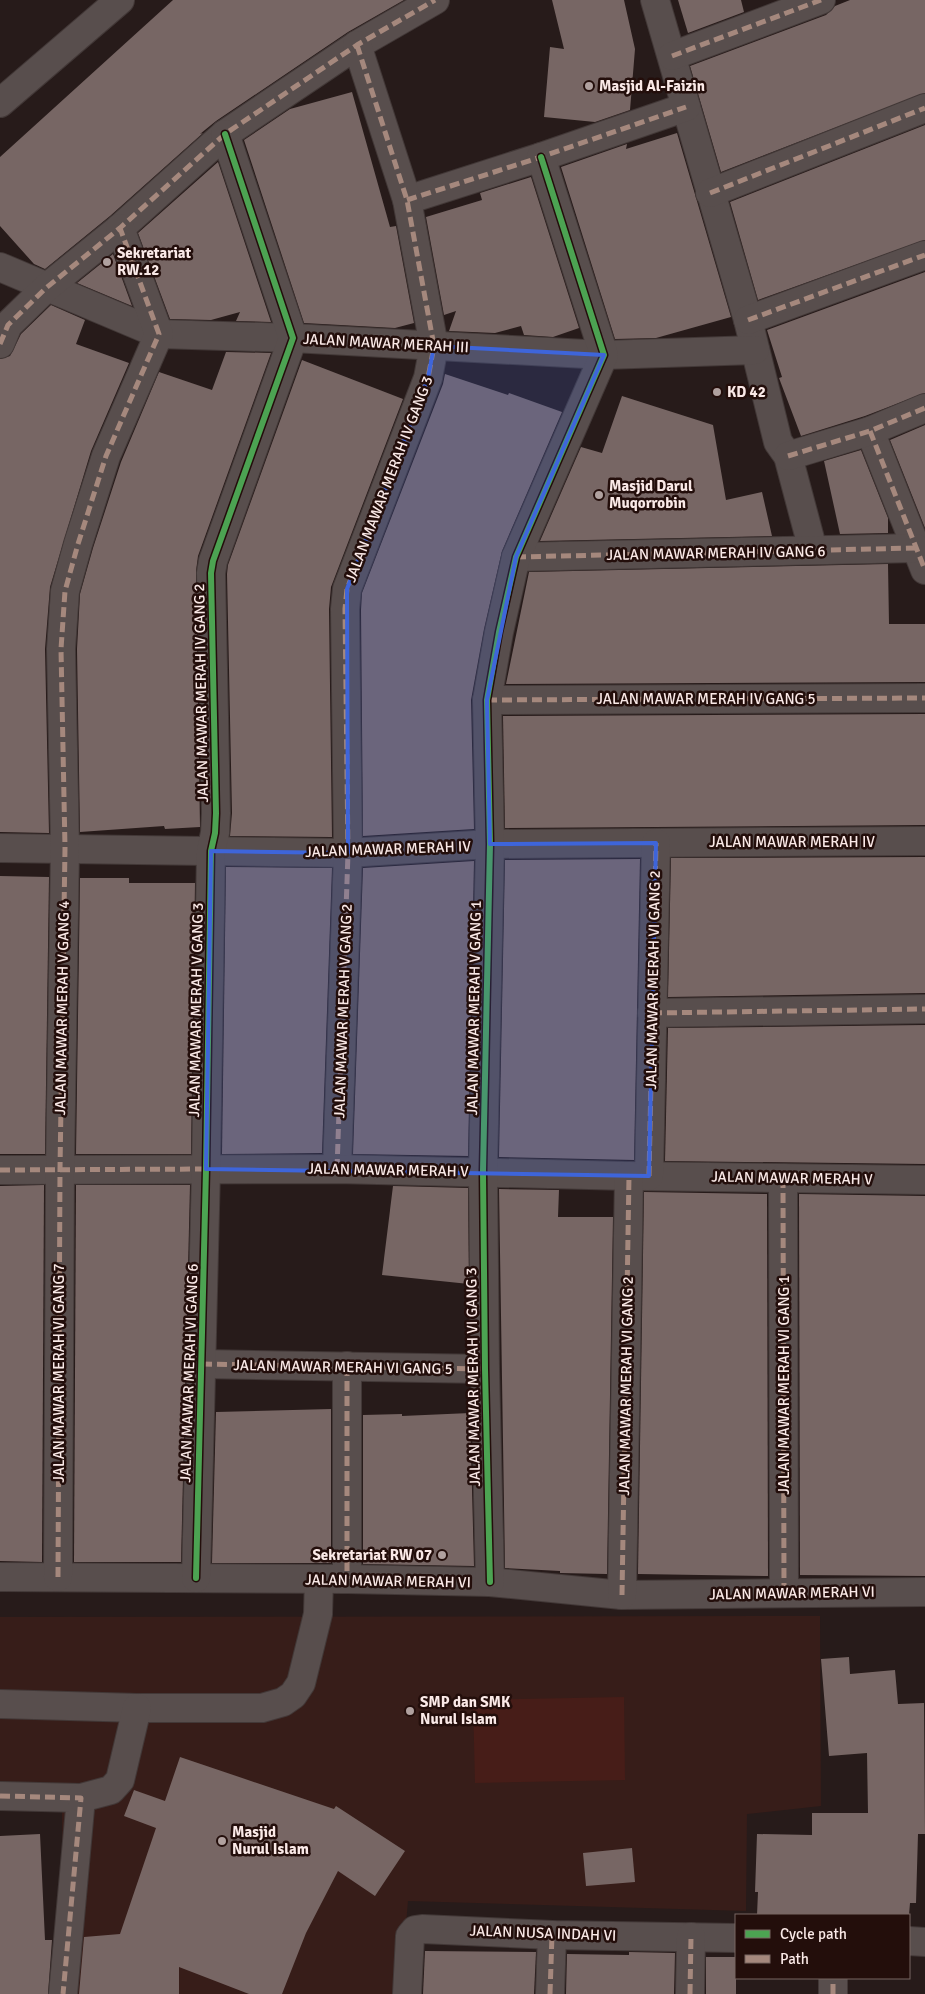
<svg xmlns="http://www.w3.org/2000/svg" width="925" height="1994" viewBox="0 0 925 1994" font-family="Signika,sans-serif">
	<rect width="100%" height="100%" fill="#271b1a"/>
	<path fill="#371d19" d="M820 1616 821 1806 747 1814 746 1911 408 1901 400 1994H64L62 1811H0V1617Z"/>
	<path fill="#471d18" d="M624 1697 625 1780 475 1783 473 1700Z"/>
	<g fill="#776664">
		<path d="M173 0H404L348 32 216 121 200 134 203 133 110 216 45 269 34 264 0 226V157Z"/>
		<path d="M552 0H624L635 49 630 110 595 122 544 117 550 47 564 49Z"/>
		<path d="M678 0H741L744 12 688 33Z"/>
		<path d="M850 0H925V93L721 172 690 66 826 15 835 6Z"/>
		<path d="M352 92 390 227 396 226 414 323 395 328 304 323 244 140 290 109Z"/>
		<path d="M925 125V240L758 300 730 202Z"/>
		<path d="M677 133 731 317 656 338 615 339 561 167 627 144 626 149Z"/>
		<path d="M218 162 271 322 236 321 240 312 211 320 170 319 138 233Z"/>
		<path d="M531 177 579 328 553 337 524 335 521 326 495 333 449 331 456 311 444 315 426 217 482 200 480 193Z"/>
		<path d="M113 254 132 306 77 283Z"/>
		<path d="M925 272V393L865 416 801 436 779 378 782 377 767 330Z"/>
		<path d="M51 305 85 320 76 344 129 363 91 451 50 587 45 649 49 833 0 832V359L10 356 21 334Z"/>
		<path d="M226 352 271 353 198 556 196 571 200 827 165 829 164 826 80 832 77 649 80 594 93 548 121 462 159 372 212 390Z"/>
		<path d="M302 360 403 399 331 587 329 609 332 837 230 836 232 813 227 574 228 565Z"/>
		<path d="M445 374 508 395 509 393 562 412 502 551 484 629 471 700 474 829 363 836 361 610 362 593 443 384Z"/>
		<path d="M622 396 713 425 726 500 762 492 772 536 540 541 581 447 602 453Z"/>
		<path d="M925 425V528L890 440Z"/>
		<path d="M861 450 888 518V533L840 534 824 461Z"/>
		<path d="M888 564 889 624H925V682L506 684 529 572Z"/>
		<path d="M925 714V825L505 828 503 716Z"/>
		<path d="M925 857V993L668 997 671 858Z"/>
		<path d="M640 859 634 1160 499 1157 505 860Z"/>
		<path d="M474 861 468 1156 353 1154 363 868Z"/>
		<path d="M226 867 332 868 322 1153 222 1154Z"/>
		<path d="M0 876 49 877 45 1154H0Z"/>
		<path d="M80 878H129V883H195L191 1154H76Z"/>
		<path d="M925 1025V1164L665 1161 668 1028Z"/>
		<path d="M44 1185 42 1562 0 1561V1186Z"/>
		<path d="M76 1185H190L181 1562H74Z"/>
		<path d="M393 1186 468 1188 469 1284 382 1275Z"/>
		<path d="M499 1189 559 1190 558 1217H613L607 1574 560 1573V1571L505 1568Z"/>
		<path d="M644 1192 767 1194 768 1576 638 1574Z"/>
		<path d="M799 1194 925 1196V1576L800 1575Z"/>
		<path d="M331 1409V1563H212L216 1412Z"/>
		<path d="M470 1413 474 1566 363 1564V1415L402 1414V1416Z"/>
		<path d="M849 1657 850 1674 895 1670 898 1704 924 1703 925 1834H918L916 1903H910L909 1915H757L758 1892H755L757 1834 812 1835V1813H868L867 1753 829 1756 821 1659Z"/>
		<path d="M180 1757 334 1809 336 1806 405 1851 375 1896 338 1871 306 1933 282 1994H249L179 1967V1994H79L84 1937 120 1934 156 1828 124 1816 134 1790 165 1801Z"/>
		<path d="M40 1834 45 1940H52L48 1994H0V1836Z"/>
		<path d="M632 1848 635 1882 586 1886 583 1853Z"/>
		<path d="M425 1951 536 1952 534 1994H423Z"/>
		<path d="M629 1952 675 1953 674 1994H566L567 1954 629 1955Z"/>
		<rect x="706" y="1957" width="30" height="37"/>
	</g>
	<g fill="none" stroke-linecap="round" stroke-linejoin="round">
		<defs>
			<g id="minor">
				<path d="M655 0 748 320 778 442 788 456 813 550"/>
				<path d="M672 56 821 0"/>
				<path d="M0 103 120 0"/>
				<path d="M710 193 925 108"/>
				<path d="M407 200 541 157 686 107"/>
				<path d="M0 267 159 334 293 338 604 355 755 350"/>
				<path d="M748 320 925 255"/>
				<path d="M0 344 8 325 46 288 120 228 225 134 357 45 435 0"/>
				<path d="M870 431 925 570"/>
				<path d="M788 456 870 431 925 408"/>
				<path d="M516 557 916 548"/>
				<path d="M487 700 925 698"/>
				<path d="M0 848 348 853 490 844 925 841"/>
				<path d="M652 1013 925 1009"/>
				<path d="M337 1169 348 853 345 609 347 589 428 378 434 346 407 200 357 45"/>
				<path d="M0 1170 337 1169 629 1176 925 1180"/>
				<path d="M649 1176 656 843"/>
				<path d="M783 1178 784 1593"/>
				<path d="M202 1364 485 1369"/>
				<path d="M347 1366V1579"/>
				<path d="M0 1577 347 1579 490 1582 622 1595 925 1592"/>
				<path d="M58 1577 60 1169 65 848 61 649 65 591 78 544 106 456 159 334 120 228"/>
				<path d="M196 1578 206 1169 211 851 215 833 216 813 211 573 213 561 293 338 225 134"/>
				<path d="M490 1582 485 1369 483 1171 490 844 487 700 499 632 516 557 604 355 541 157"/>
				<path d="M622 1595 629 1176"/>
				<path d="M0 1704 137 1708H262L283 1702 293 1695 301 1683 318 1614 319 1579"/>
				<path d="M0 1796 81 1798 63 1994"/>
				<path d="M81 1798 111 1790 120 1780 137 1708"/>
				<path d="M909 1941 925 1942"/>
				<path d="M407 1994 410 1936 415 1930 422 1929 552 1935 736 1938"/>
				<path d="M550 1994 552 1935"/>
				<path d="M690 1994 691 1937"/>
				<path d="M833 1994V1978"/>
			</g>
		</defs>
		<use href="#minor" stroke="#423837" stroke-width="30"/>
		<use href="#minor" stroke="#584e4d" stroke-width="28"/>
		<g stroke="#a5887d" stroke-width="5" stroke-dasharray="10 5" stroke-linecap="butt">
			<path d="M672 56 821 0"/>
			<path d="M710 193 925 108"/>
			<path d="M407 200 541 157 686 107"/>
			<path d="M748 320 925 255"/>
			<path d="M0 344 8 325 46 288 120 228 225 134 357 45 435 0"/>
			<path d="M870 431 925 570"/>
			<path d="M788 456 870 431 925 408"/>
			<path d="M516 557 916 548"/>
			<path d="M487 700 925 698"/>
			<path d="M652 1013 925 1009"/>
			<path d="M337 1169 348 853 345 609 347 589 428 378 434 346 407 200 357 45"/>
			<path d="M0 1170 206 1169"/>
			<path d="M649 1176 656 843"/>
			<path d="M783 1178 784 1593"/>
			<path d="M202 1364 485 1369"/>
			<path d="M347 1366V1579"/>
			<path d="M58 1577 60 1169 65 848 61 649 65 591 78 544 106 456 159 334 120 228"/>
			<path d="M622 1595 629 1176"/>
			<path d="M0 1796 81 1798 63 1994"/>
			<path d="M550 1994 552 1935"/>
			<path d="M690 1994 691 1937"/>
			<path d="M833 1994V1978"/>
		</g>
		<defs>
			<g id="cycleway">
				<path d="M196 1578 206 1169 211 851 215 833 216 813 211 573 213 561 293 338 225 134"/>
				<path d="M490 1582 485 1369 483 1171 490 844 487 700 499 632 516 557 604 355 541 157"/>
			</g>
		</defs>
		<use href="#cycleway" stroke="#230e0b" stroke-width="9"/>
		<use href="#cycleway" stroke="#4ca352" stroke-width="6"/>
	</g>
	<path fill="#3e65da" fill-opacity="0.2" stroke="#3e65da" stroke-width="4" stroke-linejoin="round" d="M434 346 604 355 516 557 487 700 490 844 656 843 649 1176 206 1169 211 851 348 853 347 589 428 378Z"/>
	<g fill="#b0a19f" stroke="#230e0b" stroke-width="2">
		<circle cx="589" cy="86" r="5"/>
		<circle cx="107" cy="262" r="5"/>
		<circle cx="717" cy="392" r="5"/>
		<circle cx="599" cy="495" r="5"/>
		<circle cx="442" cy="1555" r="5"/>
		<circle cx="410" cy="1711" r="5"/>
		<circle cx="222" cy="1841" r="5"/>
	</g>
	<g text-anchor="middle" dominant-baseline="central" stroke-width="5" stroke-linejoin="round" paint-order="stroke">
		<g font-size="15" font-weight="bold" fill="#fae9e7" stroke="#230e0b" text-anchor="start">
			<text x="599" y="86">Masjid Al-Faizin</text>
			<text x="117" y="253">Sekretariat<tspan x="117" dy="17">RW.12</tspan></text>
			<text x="727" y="392">KD 42</text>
			<text x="609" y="486">Masjid Darul<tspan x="609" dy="17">Muqorrobin</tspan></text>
			<text x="432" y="1555" text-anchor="end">Sekretariat RW 07</text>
			<text x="420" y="1702">SMP dan SMK<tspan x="420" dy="17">Nurul Islam</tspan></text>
			<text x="232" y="1832">Masjid<tspan x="232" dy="17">Nurul Islam</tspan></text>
		</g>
		<g font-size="15" fill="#fae9e7" stroke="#230e0b">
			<text transform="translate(386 343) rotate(3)">JALAN MAWAR MERAH III</text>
			<text transform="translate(389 479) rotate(-69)">JALAN MAWAR MERAH IV GANG 3</text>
			<text transform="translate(716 553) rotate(-1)">JALAN MAWAR MERAH IV GANG 6</text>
			<text transform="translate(201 693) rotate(-91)">JALAN MAWAR MERAH IV GANG 2</text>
			<text x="706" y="699">JALAN MAWAR MERAH IV GANG 5</text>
			<text x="792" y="842">JALAN MAWAR MERAH IV</text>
			<text transform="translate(388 849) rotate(-2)">JALAN MAWAR MERAH IV</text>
			<text transform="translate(653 980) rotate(-89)">JALAN MAWAR MERAH VI GANG 2</text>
			<text transform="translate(62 1008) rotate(-89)">JALAN MAWAR MERAH V GANG 4</text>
			<text transform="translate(474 1008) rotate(-89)">JALAN MAWAR MERAH V GANG 1</text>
			<text transform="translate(196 1010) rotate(-89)">JALAN MAWAR MERAH V GANG 3</text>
			<text transform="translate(343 1011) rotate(-88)">JALAN MAWAR MERAH V GANG 2</text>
			<text transform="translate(388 1170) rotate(1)">JALAN MAWAR MERAH V</text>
			<text transform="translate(792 1178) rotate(1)">JALAN MAWAR MERAH V</text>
			<text transform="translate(343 1367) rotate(1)">JALAN MAWAR MERAH VI GANG 5</text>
			<text transform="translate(59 1373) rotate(-90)">JALAN MAWAR MERAH VI GANG 7</text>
			<text transform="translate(189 1373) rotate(-88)">JALAN MAWAR MERAH VI GANG 6</text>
			<text transform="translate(473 1377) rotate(-91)">JALAN MAWAR MERAH VI GANG 3</text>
			<text transform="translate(784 1385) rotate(-90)">JALAN MAWAR MERAH VI GANG 1</text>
			<text transform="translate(626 1386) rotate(-89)">JALAN MAWAR MERAH VI GANG 2</text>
			<text transform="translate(388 1581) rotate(1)">JALAN MAWAR MERAH VI</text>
			<text transform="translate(792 1593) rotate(-1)">JALAN MAWAR MERAH VI</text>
			<text transform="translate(543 1933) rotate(2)">JALAN NUSA INDAH VI</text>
		</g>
	</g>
	<rect x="735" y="1914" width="175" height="65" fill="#230e0b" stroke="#796663"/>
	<rect x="745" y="1930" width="25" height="8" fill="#4ca352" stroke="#796663"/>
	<text x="780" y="1939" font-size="15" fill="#fae9e7">Cycle path</text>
	<rect x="745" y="1955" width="25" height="8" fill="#a5887d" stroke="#796663"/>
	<text x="780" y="1964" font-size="15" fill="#fae9e7">Path</text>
</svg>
